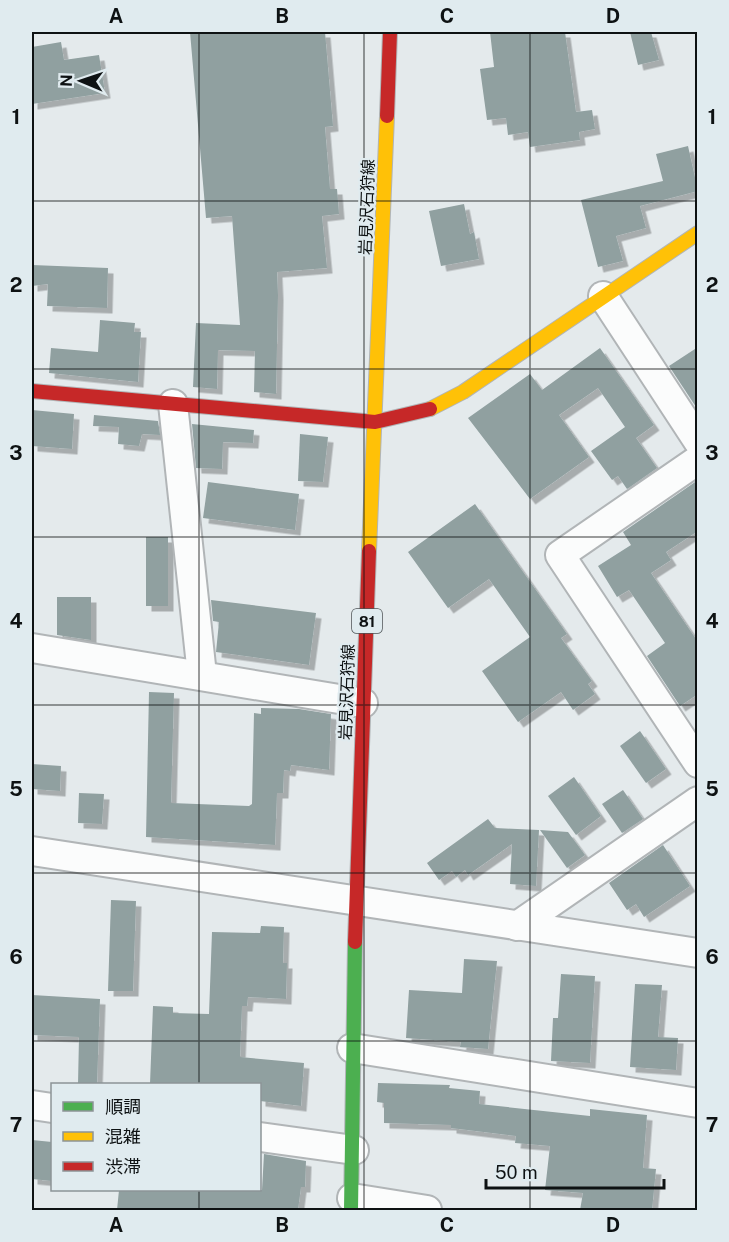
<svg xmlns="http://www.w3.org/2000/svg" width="729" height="1242" viewBox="0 0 729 1242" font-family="'Public Sans','Noto Sans JP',sans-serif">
	<defs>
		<filter id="shadow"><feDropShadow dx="5.5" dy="5.5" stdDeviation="0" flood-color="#0004"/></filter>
	</defs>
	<rect width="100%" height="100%" fill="#e4eaec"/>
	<g fill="#90a0a0" filter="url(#shadow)">
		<path d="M190 32H325L333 126 325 127 330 189H337L339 214 322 216 327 268 277 272 278 295 276 394 254 392 255 351 218 350 217 389 193 387 196 323 240 325 232 216 206 218Z"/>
		<path d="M490 32H565L576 112 592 110 595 129 579 132 580 140 530 147 528 132 508 135 506 118 487 120 480 69 494 67Z"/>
		<path d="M630 32H651L659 60 638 65Z"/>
		<path d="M61 42 64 60 99 55 105 93 32 104V47Z"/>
		<path d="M688 146 698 191 640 206 646 228 616 236 623 261 598 267 581 200 663 181 656 154Z"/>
		<path d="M464 204 470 234 474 232 479 259 441 266 429 211Z"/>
		<path d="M32 265 108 268 107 308 47 306 48 284 32 286Z"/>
		<path d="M100 320 135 323 134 332H141L138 382 49 373 51 348 98 352Z"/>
		<path d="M698 347V410L669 366Z"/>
		<path d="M600 348 654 425 636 438 657 468 627 489 618 476 612 480 591 451 625 427 598 388 559 415 589 457 530 499 468 418 530 374 542 390Z"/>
		<path d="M32 410 74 414 72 449 32 446Z"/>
		<path d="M94 415 158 421 160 435 142 434 139 446 118 444 119 427 93 426Z"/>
		<path d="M192 424 254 430 253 443 223 442 222 469 196 468Z"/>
		<path d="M300 434 328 437 323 482 298 481Z"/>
		<path d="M698 480V531L666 552 671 560 651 573 698 642V694L680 706 647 656 665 643 629 590 617 597 598 566 631 545 623 532Z"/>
		<path d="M208 482 299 494 295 530 203 518Z"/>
		<path d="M475 504 567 634 561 638 592 681 588 684 595 694 573 710 561 692 518 722 482 671 530 637 489 579 448 608 408 552Z"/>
		<rect x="146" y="537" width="22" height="69"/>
		<path d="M57 597H91V640L57 635Z"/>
		<path d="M211 600 316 613 309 665 216 652 219 622 213 621Z"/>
		<path d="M149 692 174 693 171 803 249 806 252 804 254 713 261 714V708L299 709 331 714 329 770 291 765 290 771 284 770 283 793H277L275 845 146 837Z"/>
		<path d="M640 731 666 769 646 783 620 746Z"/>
		<path d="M32 764 61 766 60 791 32 789Z"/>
		<path d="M574 777 601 816 576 835 548 796Z"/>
		<path d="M623 790 643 819 622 833 602 804Z"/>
		<path d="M79 793 104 794 102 824 78 823Z"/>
		<path d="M488 819 495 828 539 830 536 886 510 884 512 844 468 875 465 870 456 877 452 871 439 880 427 863Z"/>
		<path d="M540 830 568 832 585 855 567 868Z"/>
		<path d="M663 845 690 886 644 917 636 904 627 910 609 883Z"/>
		<path d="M111 900 136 901 133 991H108Z"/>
		<path d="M261 926 284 927 283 963H287L286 999 248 997 247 1006H242L240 1057 304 1063 301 1106 260 1101V1084H150L153 1006 173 1007V1013L209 1014 212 932 260 933Z"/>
		<path d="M464 959 497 961 488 1049 460 1047 461 1042 406 1038 409 990 462 993Z"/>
		<path d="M561 974 595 976 590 1063 551 1061 553 1018H558Z"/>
		<path d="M635 984 662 985 658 1037 678 1038 676 1070 630 1067Z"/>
		<path d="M32 995 100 999 97 1084H78L79 1037 32 1035Z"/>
		<path d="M378 1083 450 1085 449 1088 480 1091 479 1104 590 1116V1109L647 1115 643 1168 656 1169 652 1210H580L583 1193 545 1190 550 1146 515 1143 516 1136 451 1128V1125L384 1123V1103L377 1102Z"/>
		<path d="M32 1140 52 1142V1181L32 1179Z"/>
		<path d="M264 1154 306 1161 305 1187H301L298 1210H117L119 1190H262Z"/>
	</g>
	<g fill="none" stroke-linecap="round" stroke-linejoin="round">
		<defs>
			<g id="street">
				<path d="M603 296 698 441"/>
				<path d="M173 404 202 675"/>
				<path d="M698 460 560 555 698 763"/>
				<path d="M32 648 363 703"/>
				<path d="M32 851 698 953"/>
				<path d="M517 926 698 801"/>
				<path d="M352 1048 698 1103"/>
				<path d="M32 1105 52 1108"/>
				<path d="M260 1137 354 1150"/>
				<path d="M352 1198 427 1210"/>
			</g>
			<path id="fast" d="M351 1210 355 942"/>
			<g id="slow">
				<path d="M430 409 463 392 698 233"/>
				<path d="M369 551 387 116"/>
			</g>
			<g id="jam">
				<path d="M387 116 390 32"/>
				<path d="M32 391 375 422 430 409"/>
				<path d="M355 942 369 551"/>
			</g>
		</defs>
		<use href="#street" stroke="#b1b5b7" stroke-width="32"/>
		<use href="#fast" stroke="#b1b5b7" stroke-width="16"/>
		<use href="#slow" stroke="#b1b5b7" stroke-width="16"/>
		<use href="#jam" stroke="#b1b5b7" stroke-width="16"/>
		<use href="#street" stroke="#fbfcfc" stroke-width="28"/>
		<use href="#fast" stroke="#4caf50" stroke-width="14"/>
		<use href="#slow" stroke="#ffc107" stroke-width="14"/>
		<use href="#jam" stroke="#c62828" stroke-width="14"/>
	</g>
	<path fill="none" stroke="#0e1213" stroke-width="1.5" stroke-opacity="0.55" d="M199 32V1084M364 32V1210M530 32V1210M32 201H698M32 369H698M32 537H698M32 705H698M32 873H698M32 1041H698M199 1190V1210"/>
	<g text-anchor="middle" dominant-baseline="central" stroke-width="4.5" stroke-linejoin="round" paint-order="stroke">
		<rect fill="#e0ebef" stroke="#4d5355" stroke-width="1.5" x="352" y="609" width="30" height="24" rx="4.5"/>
		<g font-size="15" font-weight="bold" fill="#0e1213">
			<text x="367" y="621">81</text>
		</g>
		<g font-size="16" fill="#0e1213" stroke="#e0ebef">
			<text transform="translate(367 207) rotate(-88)">岩見沢石狩線</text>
			<text transform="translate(347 692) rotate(-88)">岩見沢石狩線</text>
		</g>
	</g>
	<rect width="729" height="1242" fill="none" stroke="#e0ebef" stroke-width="66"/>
	<rect x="51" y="1083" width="210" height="108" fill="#e0ebef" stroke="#8c9497" stroke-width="1.5"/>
	<rect x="63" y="1102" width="30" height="9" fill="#4caf50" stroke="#8c9497" stroke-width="1.5"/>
	<text x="105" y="1113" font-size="18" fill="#0e1213">順調</text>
	<rect x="63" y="1132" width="30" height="9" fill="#ffc107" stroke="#8c9497" stroke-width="1.5"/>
	<text x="105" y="1143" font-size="18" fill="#0e1213">混雑</text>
	<rect x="63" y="1162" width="30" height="9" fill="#c62828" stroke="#8c9497" stroke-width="1.5"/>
	<text x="105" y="1173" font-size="18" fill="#0e1213">渋滞</text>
	<g transform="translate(81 81) rotate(272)" stroke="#e0ebef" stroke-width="4.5" paint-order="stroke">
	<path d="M0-4.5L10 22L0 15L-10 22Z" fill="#0e1213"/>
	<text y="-9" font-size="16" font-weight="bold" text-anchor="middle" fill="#0e1213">N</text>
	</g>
	<path d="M486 1179v9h178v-9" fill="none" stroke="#0e1213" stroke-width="3"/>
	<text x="495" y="1179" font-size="18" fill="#0e1213" stroke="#e0ebef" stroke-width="4.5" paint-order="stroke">50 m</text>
	<rect x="33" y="33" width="663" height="1176" fill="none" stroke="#0e1213" stroke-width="2"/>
	<g font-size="20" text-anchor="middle" font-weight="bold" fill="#0e1213">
		<text x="116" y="23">A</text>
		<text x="282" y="23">B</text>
		<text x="447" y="23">C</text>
		<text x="613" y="23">D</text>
		<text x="16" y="124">1</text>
		<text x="712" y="124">1</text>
		<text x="16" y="292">2</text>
		<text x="712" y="292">2</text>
		<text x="16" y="460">3</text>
		<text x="712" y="460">3</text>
		<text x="16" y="628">4</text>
		<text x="712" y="628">4</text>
		<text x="16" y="796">5</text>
		<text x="712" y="796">5</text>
		<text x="16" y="964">6</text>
		<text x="712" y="964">6</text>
		<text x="16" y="1132">7</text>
		<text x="712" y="1132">7</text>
		<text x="116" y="1232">A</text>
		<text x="282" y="1232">B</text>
		<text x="447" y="1232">C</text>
		<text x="613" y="1232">D</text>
	</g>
</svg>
